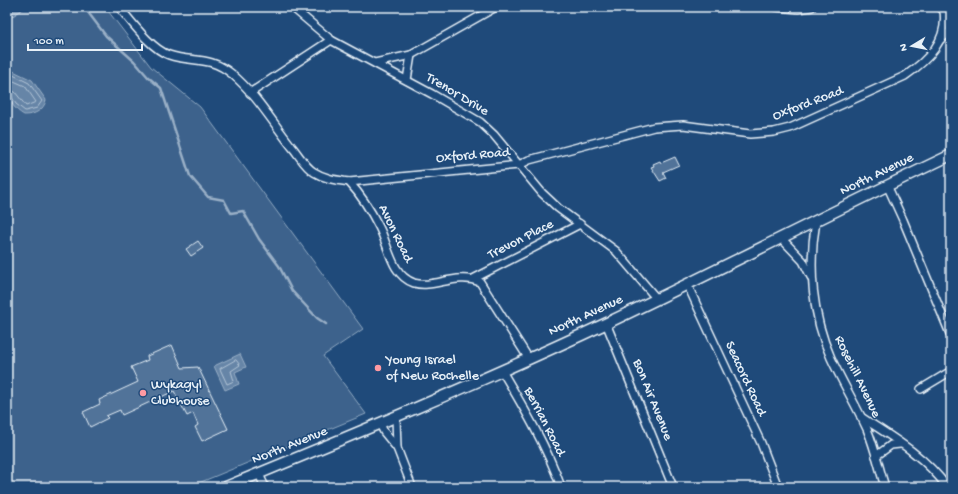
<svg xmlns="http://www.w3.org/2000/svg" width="958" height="494" viewBox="0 0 958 494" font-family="'Gochi Hand',sans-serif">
	<rect width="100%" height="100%" fill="#1f4a7a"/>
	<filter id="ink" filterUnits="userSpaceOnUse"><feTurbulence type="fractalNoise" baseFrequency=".025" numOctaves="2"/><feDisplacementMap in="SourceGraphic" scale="8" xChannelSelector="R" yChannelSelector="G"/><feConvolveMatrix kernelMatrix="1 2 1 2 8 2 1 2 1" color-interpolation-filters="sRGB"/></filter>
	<g filter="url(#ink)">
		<path fill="#3c628c" stroke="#92aac2" d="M7 7H105L151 67 200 107 363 329 323 356 366 414 189 487H7Z"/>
		<g fill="#6685a7" stroke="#9ab0c7">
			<path d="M14 7H26L7 20V12Z"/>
			<path d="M7 68 32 80 46 100C44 110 35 115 24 115 5 104 7 87 7 68Z"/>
			<path d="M240 354 246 367 235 372 239 384 225 390 214 366Z"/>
		</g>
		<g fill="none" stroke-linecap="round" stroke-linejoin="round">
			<g stroke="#b4c6d8" stroke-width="1">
				<path d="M7 72 29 83 42 101 37 108 25 111 16 104 11 96 7 94"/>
				<path d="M7 78 25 86 36 102 26 106 15 92 7 89"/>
				<path d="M236 360 240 365 231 371 234 381 227 384 220 369Z"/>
			</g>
			<path stroke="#9ab0c7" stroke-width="2.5" d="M84 7 106 36 134 61 148 77 161 88 190 176 208 197 224 200 231 213 243 211 259 239 279 266 292 291 317 318 326 324"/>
		</g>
		<g fill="#517399" stroke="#e8f1f8">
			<path d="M675 157 679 165 663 172 666 178 660 181 651 167 654 166 653 164 660 161 661 163Z"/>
			<path d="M198 241 203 248 191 256 186 249Z"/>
			<path d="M172 345 182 368 198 367 228 429 202 441 195 427 198 425 193 413 187 416 174 391 122 415 120 410 106 416 108 418 90 427 83 412 100 404 99 400 138 382 131 367 148 360 147 356Z"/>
		</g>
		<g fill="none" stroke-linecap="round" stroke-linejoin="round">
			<defs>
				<g id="minor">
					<path d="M119 7C131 21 151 49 169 55 192 63 209 55 232 74 256 94 273 123 292 147 299 155 305 167 314 172 325 179 336 180 349 182L519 165 529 160 654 127 683 125 750 134 774 132 790 128 905 76C928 60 948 41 944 11"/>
					<path d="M292 7 331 40 432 94 480 122 494 135 542 193 558 208 616 251 656 298"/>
					<path d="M777 7 798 9 812 7"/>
					<path d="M940 7 944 11 951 12"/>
					<path d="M941 39 951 31"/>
					<path d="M375 63 411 55 496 7"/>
					<path d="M407 80 411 55"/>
					<path d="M250 93 331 40"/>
					<path d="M349 182C361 195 371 211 379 227 389 246 391 275 414 283 433 289 457 272 480 282L529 359"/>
					<path d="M887 185 903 220 951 336"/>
					<path d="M816 221C808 266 812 316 831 358 842 382 856 405 867 429 875 448 879 468 885 487"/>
					<path d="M781 238 803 261 811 277"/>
					<path d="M473 279 580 224"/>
					<path d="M687 284 761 443 778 487"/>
					<path d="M606 323 673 487"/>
					<path d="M502 371C524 408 547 447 561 487"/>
					<path d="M921 389 951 371"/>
					<path d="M396 417 397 448"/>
					<path d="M861 417C892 437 925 456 947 487"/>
					<path d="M380 424 384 432 397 448 412 487"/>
					<path d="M876 456 891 445 900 444"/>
					<path d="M259 474 265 487"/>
				</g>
				<path id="primary" d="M226 487C353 435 481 382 605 324 721 269 835 210 951 155"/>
			</defs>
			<use href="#minor" stroke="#e8f1f8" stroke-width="10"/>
			<use href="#primary" stroke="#e8f1f8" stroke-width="13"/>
			<use href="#minor" stroke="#1f4a7a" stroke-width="7"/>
			<use href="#primary" stroke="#1f4a7a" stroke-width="10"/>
		</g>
	</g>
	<g fill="#ff9aa2" stroke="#1f4a7a" stroke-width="1.5">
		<circle cx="378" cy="368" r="4"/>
		<circle cx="143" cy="393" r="4"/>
	</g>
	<g text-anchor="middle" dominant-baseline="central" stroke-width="3" stroke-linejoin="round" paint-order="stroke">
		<g font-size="14" fill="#e8f1f8" stroke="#1f4a7a">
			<text transform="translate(457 95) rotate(31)">Trenor Drive</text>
			<text transform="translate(808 104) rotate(-21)">Oxford Road</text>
			<text transform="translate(473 156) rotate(-5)">Oxford Road</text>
			<text transform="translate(877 175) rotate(-26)">North Avenue</text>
			<text transform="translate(395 234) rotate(64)">Avon Road</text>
			<text transform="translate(521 240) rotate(-27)">Trevon Place</text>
			<text transform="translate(586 316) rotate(-25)">North Avenue</text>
			<text transform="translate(857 377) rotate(64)">Rosehill Avenue</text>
			<text transform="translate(745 379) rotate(65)">Seacord Road</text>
			<text transform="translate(652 400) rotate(68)">Bon Air Avenue</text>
			<text transform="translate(544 422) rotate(63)">Berrian Road</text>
			<text transform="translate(290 446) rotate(-22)">North Avenue</text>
		</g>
		<g font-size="14" fill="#e8f1f8" stroke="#1f4a7a" text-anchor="start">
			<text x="386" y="360">Young Israel<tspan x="386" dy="16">of New Rochelle</tspan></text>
			<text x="151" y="385">Wykagyl<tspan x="151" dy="16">Clubhouse</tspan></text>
		</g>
	</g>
	<rect width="958" height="494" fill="none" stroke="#1f4a7a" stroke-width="24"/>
	<rect x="12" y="12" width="934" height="470" fill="none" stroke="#e8f1f8" stroke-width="1.5" filter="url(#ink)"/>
	<g transform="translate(912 46) rotate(260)" stroke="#1f4a7a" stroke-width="3" paint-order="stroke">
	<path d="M0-3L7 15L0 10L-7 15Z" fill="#e8f1f8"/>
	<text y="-6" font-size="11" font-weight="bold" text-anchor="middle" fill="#e8f1f8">N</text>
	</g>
	<path d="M28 44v6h114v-6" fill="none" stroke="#e8f1f8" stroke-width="2"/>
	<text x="34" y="44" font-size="12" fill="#e8f1f8" stroke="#1f4a7a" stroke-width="3" paint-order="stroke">100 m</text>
</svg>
